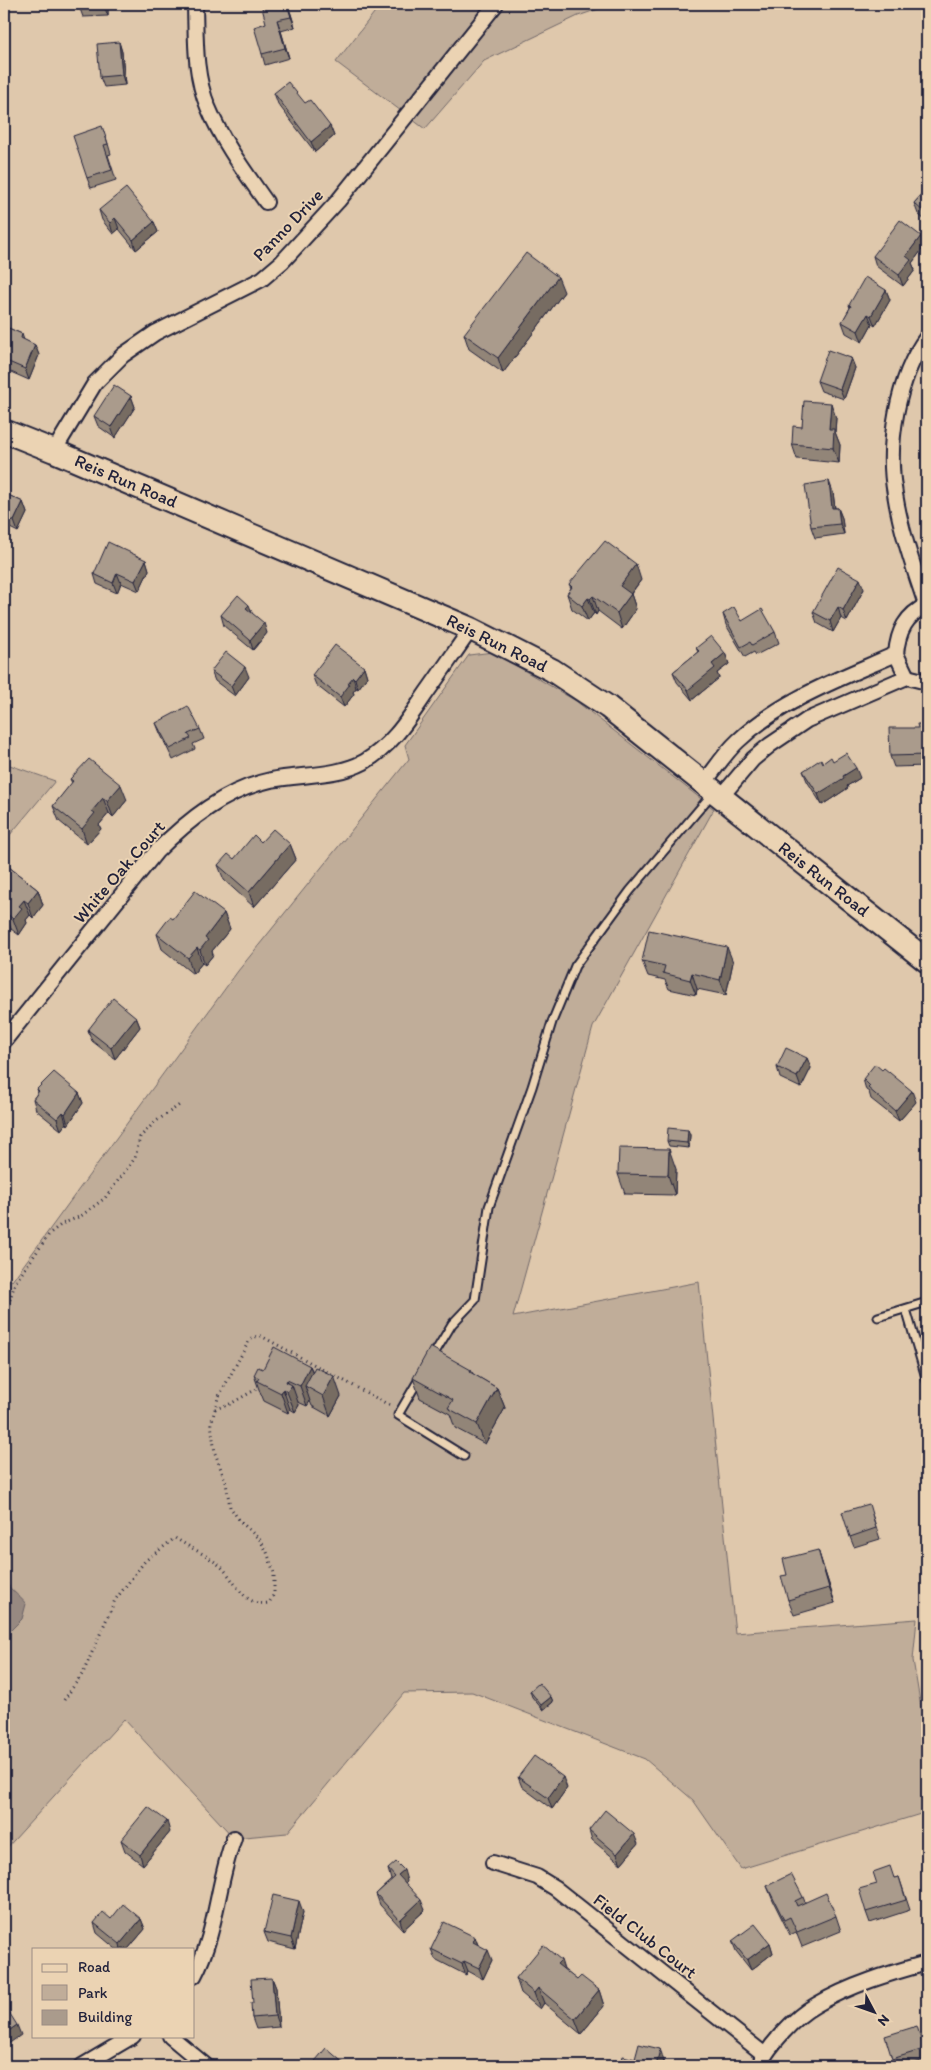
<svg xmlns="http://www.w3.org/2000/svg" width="931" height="2070" viewBox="0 0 931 2070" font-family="Itim,sans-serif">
	<rect width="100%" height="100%" fill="#dfc8ac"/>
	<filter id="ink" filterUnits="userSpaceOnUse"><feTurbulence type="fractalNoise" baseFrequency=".02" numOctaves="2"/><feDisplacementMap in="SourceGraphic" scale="10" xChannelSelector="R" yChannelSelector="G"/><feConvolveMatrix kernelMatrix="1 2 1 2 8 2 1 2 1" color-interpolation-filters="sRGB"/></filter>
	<g filter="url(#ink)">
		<g fill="#c0ad99" stroke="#71686a">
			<path d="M381 4H613L578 16 484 61 425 129 336 62Z"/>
			<path d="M493 652 576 701 714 809 593 1027 513 1317 699 1282 735 1633 917 1619 913 1660 927 1743V1812L741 1869 693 1800 645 1759 472 1692 404 1693 287 1833 234 1838 124 1719 4 1851V1275L12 1281 238 971 409 759 405 745 469 655Z"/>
			<path d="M4 763 55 781 4 842Z"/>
		</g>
		<path fill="#978981" stroke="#686065" d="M4 1578C8 1589 18 1594 26 1604L22 1619 8 1633H4Z"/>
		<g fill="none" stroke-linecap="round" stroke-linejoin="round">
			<defs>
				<g id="lane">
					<path d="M906 1309 927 1381"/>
					<path d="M878 1317 927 1302"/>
					<path d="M431 1359 452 1324 475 1300 489 1207 532 1087 552 1022 575 966 630 891 712 794"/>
					<path d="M419 1379 398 1415 464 1456"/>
				</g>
				<g id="street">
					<path d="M195 4C196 38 194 74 208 107 222 141 245 172 266 202"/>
					<path d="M54 451 95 383 123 355 155 333 262 279 282 262 338 201 496 4"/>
					<path d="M926 605C914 568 901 532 895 494 886 446 897 377 927 337"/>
					<path d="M896 654 907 677"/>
					<path d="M704 783C715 769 725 753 738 741 782 699 842 678 896 654 898 631 906 615 927 605"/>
					<path d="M721 797 753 759 770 745 807 720 907 677 927 682"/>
					<path d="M4 1041 156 852C188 820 225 790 271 780 301 774 336 777 364 762 393 745 409 718 427 692 442 671 456 650 471 629"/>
					<path d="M493 1863 537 1877 555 1888 765 2055"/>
					<path d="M194 1976C217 1933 217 1883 234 1838"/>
					<path d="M170 2036 206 2066"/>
					<path d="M82 2066 133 2036"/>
					<path d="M758 2066C771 2044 793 2018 816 2005 850 1985 890 1973 927 1963"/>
				</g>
				<path id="primary" d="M4 431 54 451 471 629 552 670 608 707 927 961"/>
			</defs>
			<use href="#lane" stroke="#22223b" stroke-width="11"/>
			<use href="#street" stroke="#22223b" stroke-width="18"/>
			<use href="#primary" stroke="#22223b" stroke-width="26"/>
			<g stroke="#22223b" stroke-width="3" stroke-dasharray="1 4" stroke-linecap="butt">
				<path d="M4 1319 15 1283 50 1233 62 1224 81 1216 105 1198 135 1158 140 1137 155 1122 181 1104"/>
				<path d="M215 1409 230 1404 262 1386"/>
				<path d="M64 1700 83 1673 115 1600 145 1561 175 1538C189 1547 205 1554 219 1565 236 1579 241 1607 269 1603L274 1594V1573L267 1552 260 1540 240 1521 230 1507 226 1483 215 1453 211 1424 218 1398 249 1341 254 1337 261 1336 391 1406"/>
			</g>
			<use href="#lane" stroke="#ebd3b3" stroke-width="7"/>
			<use href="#street" stroke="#ebd3b3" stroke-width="14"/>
			<use href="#primary" stroke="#ebd3b3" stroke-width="22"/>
		</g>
		<g fill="#928578" stroke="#22223b">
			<path d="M79 4H108V16L83 17 79 6Z"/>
			<path d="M290 11 295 27 281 31 289 58 265 65 262 54 266 23Z"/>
			<path d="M119 42 122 52 125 85 104 87 100 77Z"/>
			<path d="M274 93 305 103 330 126 334 136 315 152 278 104Z"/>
			<path d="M106 137 111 154 108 155 116 180 91 188 87 178Z"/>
			<path d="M927 189V222L918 214 914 203Z"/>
			<path d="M99 210 154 222 158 232 136 250 119 229 113 234 102 220Z"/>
			<path d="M921 236 924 247 912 263 915 270 903 286 876 266 873 256Z"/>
			<path d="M886 290 890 300 875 326 872 324 862 342 846 333 842 322 850 308 849 305Z"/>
			<path d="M564 292 503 373 469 349 464 334Z"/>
			<path d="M4 326 22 334 24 340 35 345 39 355 29 380 4 369Z"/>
			<path d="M851 358 855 368 844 399 821 391 817 381Z"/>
			<path d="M131 396 135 407 115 438 98 426 94 416Z"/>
			<path d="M836 418 835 432 840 445 839 463 797 459 792 444 802 427Z"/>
			<path d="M833 492 835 508H838L842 518 844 534 815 538 811 527Z"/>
			<path d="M4 493 23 502 27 513 18 532 4 525Z"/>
			<path d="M146 560 149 570 139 591 121 583 117 593 97 584 94 574Z"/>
			<path d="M641 580 631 594 636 609 622 629 598 611 596 615 594 613 588 621 572 609 567 594 571 588 569 584Z"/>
			<path d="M864 589 847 621 841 618 833 632 817 623 813 612Z"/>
			<path d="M252 613 267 633 253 650 224 626 221 615Z"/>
			<path d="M723 614 775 632 779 643 756 655 754 652 745 657 726 625Z"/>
			<path d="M696 648 725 653 729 664 717 673 719 678 692 700 677 682 673 672 698 652Z"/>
			<path d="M364 667 367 677 358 689 356 688 353 692 354 694 344 707 316 685 312 675Z"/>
			<path d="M211 671 249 677 235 696 215 681Z"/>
			<path d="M156 723 200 729 204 739 193 744 195 749 173 760 160 733Z"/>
			<path d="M927 724V766L894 767 890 756 918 728Z"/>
			<path d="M833 761 860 778 847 786 848 788 822 805 807 781 803 771 823 763Z"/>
			<path d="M70 779 127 800 113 817 109 813 99 825 101 829 87 844 59 821 53 806 72 783Z"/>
			<path d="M261 842 290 844 296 859 254 907 224 880 218 865 234 859Z"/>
			<path d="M4 863 38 890 43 905 33 918 30 915 26 920 27 923 19 935 11 929 4 938Z"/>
			<path d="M224 913 230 929 212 951 213 955 205 965 202 963 193 974 162 949 157 934 173 919Z"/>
			<path d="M642 961 733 962 726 995 697 989 696 995 669 989 665 980 648 976Z"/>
			<path d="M136 1017 140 1027 115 1059 92 1041 88 1030Z"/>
			<path d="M807 1058 811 1068 801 1088 780 1078 777 1067Z"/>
			<path d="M863 1079 916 1102 899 1121 871 1099 869 1092 866 1090Z"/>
			<path d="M37 1089 79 1093 83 1103 68 1125 66 1123 61 1130 36 1110 33 1099 38 1092Z"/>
			<path d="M688 1130 690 1135 689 1148 669 1146 667 1141Z"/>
			<path d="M676 1169 675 1195 625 1194 618 1174Z"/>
			<path d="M310 1366 313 1372 341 1396 330 1416 312 1406 310 1401 307 1406 298 1402 299 1405 295 1412 290 1409 288 1413 264 1401 262 1396 261 1395 254 1375 263 1369Z"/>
			<path d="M471 1370 473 1374 497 1388 505 1408 485 1444 455 1428 450 1414 420 1398 413 1378Z"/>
			<path d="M872 1514 880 1539 854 1547 850 1537Z"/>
			<path d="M818 1550 835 1603 794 1615 788 1600 787 1575Z"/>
			<path d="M530 1691 551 1697 553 1702 543 1710 532 1697Z"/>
			<path d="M518 1777 567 1788 552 1809 522 1787Z"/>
			<path d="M589 1830 638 1844 621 1864 592 1840Z"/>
			<path d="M170 1832 143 1865 125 1851 121 1840Z"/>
			<path d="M388 1869 407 1881 405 1883 425 1910 403 1930 380 1905 376 1894 391 1880Z"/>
			<path d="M899 1877 910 1910 870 1923 866 1912 894 1878Z"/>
			<path d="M767 1886 803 1897 805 1902 836 1916 841 1931 802 1947 796 1932 790 1935 773 1901Z"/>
			<path d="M303 1912 295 1949 268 1942 264 1932Z"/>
			<path d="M111 1919H141L145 1929 128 1949H116L97 1933 94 1923Z"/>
			<path d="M475 1937 478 1945 492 1960 483 1979 468 1971 466 1975 435 1959 431 1949Z"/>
			<path d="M732 1941 770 1943 773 1953 751 1970 736 1951Z"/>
			<path d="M564 1970 577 1980 599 1990 604 2006 581 2034 544 2003 540 2009 521 1993 516 1978Z"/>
			<path d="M272 1978 276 1988 279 2027 256 2029 252 2018 253 2003Z"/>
			<path d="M921 2037 927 2056V2059L906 2066H895L892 2059Z"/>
		</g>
		<g fill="#776c62" stroke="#22223b">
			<path d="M104 4H108V16L104 6Z"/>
			<path d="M287 4 290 11 295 27 291 17Z"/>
			<path d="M277 20 281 31 289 58 285 48Z"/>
			<path d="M119 42 122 52 125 85 122 75Z"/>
			<path d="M330 126 334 136 315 152 311 142Z"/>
			<path d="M115 218 119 229 113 234 110 223Z"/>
			<path d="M154 222 158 232 136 250 133 240Z"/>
			<path d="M921 236 924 247 912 263 915 270 903 286 899 275 906 256Z"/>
			<path d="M558 277 564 292 503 373 498 358Z"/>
			<path d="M886 290 890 300 875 326 871 316Z"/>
			<path d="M868 314 872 324 862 342 858 331Z"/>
			<path d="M35 345 39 355 29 380 25 369Z"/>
			<path d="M851 358 855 368 844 399 840 389Z"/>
			<path d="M131 396 135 407 115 438 111 427Z"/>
			<path d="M831 403 836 418 835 432 840 445 839 463 833 448 829 429Z"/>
			<path d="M829 481 833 492 836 519 832 508Z"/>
			<path d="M23 502 27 513 18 532 14 521Z"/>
			<path d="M838 508 842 518 844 534 840 524Z"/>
			<path d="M146 560 149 570 139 591 135 581Z"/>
			<path d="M636 564 641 580 625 601 620 586Z"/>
			<path d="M117 573 121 583 117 593 113 583Z"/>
			<path d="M860 579 864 589 847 621 843 610Z"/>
			<path d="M631 594 636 609 622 629 617 613Z"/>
			<path d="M593 596 598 611 596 615 590 599Z"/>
			<path d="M588 598 594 613 588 621 582 606Z"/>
			<path d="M249 605 253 615 246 608Z"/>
			<path d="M838 607 841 618 833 632 830 621Z"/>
			<path d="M264 623 267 633 253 650 250 640Z"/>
			<path d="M725 653 729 664 717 673 719 678 692 700 688 690 712 664Z"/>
			<path d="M245 667 249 677 235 696 231 686Z"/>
			<path d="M364 667 367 677 358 689 355 679Z"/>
			<path d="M353 677 356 688 353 692 354 694 344 707 340 697 348 683Z"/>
			<path d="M856 768 860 778 847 786 848 788 822 805 818 794 843 776Z"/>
			<path d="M121 785 127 800 113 817 107 801Z"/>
			<path d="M103 798 109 813 99 825 101 829 87 844 82 829 92 811Z"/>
			<path d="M290 844 296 859 254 907 249 892Z"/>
			<path d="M38 890 43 905 33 918 28 903Z"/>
			<path d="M24 900 30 915 26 920 27 923 19 935 13 919 19 906Z"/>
			<path d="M6 913 11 929 4 938V916Z"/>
			<path d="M224 913 230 929 212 951 213 955 205 965 200 950 205 938Z"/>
			<path d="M727 947 733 962 726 995 720 980Z"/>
			<path d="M197 948 202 963 193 974 188 958Z"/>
			<path d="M692 973 697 989 696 995 690 980Z"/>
			<path d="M136 1017 140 1027 115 1059 111 1048Z"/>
			<path d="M807 1058 811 1068 801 1088 797 1077Z"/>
			<path d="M912 1091 916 1102 899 1121 895 1111Z"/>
			<path d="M79 1093 83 1103 68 1125 65 1114Z"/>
			<path d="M63 1112 66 1123 61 1130 57 1119Z"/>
			<path d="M688 1130 690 1135 689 1148 687 1143Z"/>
			<path d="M669 1149 676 1169 675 1195 668 1175Z"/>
			<path d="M310 1366 318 1386H305L310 1401 307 1406 300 1386Z"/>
			<path d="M334 1376 341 1396 330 1416 323 1396Z"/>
			<path d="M287 1380 290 1388 292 1385 299 1405 295 1412 287 1392 286 1382Z"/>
			<path d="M497 1388 505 1408 485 1444 477 1424Z"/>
			<path d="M283 1389 290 1409 288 1413 281 1393Z"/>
			<path d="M818 1550 823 1566 835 1603 829 1588Z"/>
			<path d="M551 1697 553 1702 543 1710 541 1705Z"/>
			<path d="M563 1777 567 1788 552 1809 548 1798Z"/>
			<path d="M167 1821 170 1832 143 1865 140 1855Z"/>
			<path d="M634 1834 638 1844 621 1864 617 1854Z"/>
			<path d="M404 1870 407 1881 402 1886 398 1875Z"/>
			<path d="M421 1900 425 1910 403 1930 400 1920Z"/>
			<path d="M299 1901 303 1912 295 1949 291 1938Z"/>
			<path d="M141 1919 145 1929 128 1949H121L120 1944Z"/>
			<path d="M475 1937 479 1948 473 1942Z"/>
			<path d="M770 1943 773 1953 751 1970 747 1960Z"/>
			<path d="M488 1950 492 1960 483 1979 479 1968Z"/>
			<path d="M561 1960 566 1976 557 1964Z"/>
			<path d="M464 1961 468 1971 466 1975 462 1964Z"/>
			<path d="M272 1978 276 1988 279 2027 275 2016Z"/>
			<path d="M538 1988 544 2003 540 2009 534 1993Z"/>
			<path d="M599 1990 604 2006 581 2034 575 2019Z"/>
			<path d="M17 2025 21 2035 4 2047V2034Z"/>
			<path d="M660 2049 664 2060 662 2066H656Z"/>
		</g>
		<g fill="#aa9b8c" stroke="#22223b">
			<rect x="79" y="4" width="25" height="2"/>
			<path d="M277 4H287L291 17 277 20 285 48 262 54 254 27 266 23 262 8Z"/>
			<path d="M119 42 122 75 100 77 97 44Z"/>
			<path d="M288 82 305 103 310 100 330 126 311 142 274 93Z"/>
			<path d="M102 126 108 144 104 145 112 170 87 178 73 136Z"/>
			<path d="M126 188 154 222 133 240 115 218 110 223 99 210Z"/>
			<path d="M927 189V215L914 203Z"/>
			<path d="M900 220 921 236 906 256 911 260 899 275 873 256Z"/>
			<path d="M526 253 558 277 498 358 464 334Z"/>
			<path d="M865 277 886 290 871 316 868 314 858 331 842 322 851 306 849 305Z"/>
			<path d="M4 326 22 334 21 338 35 345 25 369 4 360Z"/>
			<path d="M828 350 851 358 840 389 817 381Z"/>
			<path d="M114 385 131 396 111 427 94 416Z"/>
			<path d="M804 401 831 403 829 429H834L833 448 792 444 793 426 802 427Z"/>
			<path d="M829 481 832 508H838L840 524 811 527 805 485Z"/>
			<path d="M4 493 23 502 14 521 4 517Z"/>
			<path d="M605 541 636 564 620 586 631 594 617 613 593 596 590 599 588 598 582 606 567 594 572 587 569 584Z"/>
			<path d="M108 542 146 560 135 581 117 573 113 583 94 574Z"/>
			<path d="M838 567 860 579 843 610 838 607 830 621 813 612Z"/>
			<path d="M238 595 249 605 246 608 264 623 250 640 221 615Z"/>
			<path d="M734 607 742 621 762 609 775 632 752 645 750 642 741 647 723 614Z"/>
			<path d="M711 636 725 653 712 664 715 668 688 690 673 672 699 651 696 648Z"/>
			<path d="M335 645 364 667 355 679 353 677 348 683 350 684 340 697 312 675Z"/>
			<path d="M226 652 245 667 231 686 211 671Z"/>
			<path d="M188 706 200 729 188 734 191 738 170 749 156 723Z"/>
			<path d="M917 724H927V755L890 756 889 728H918Z"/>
			<path d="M846 753 856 768 843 776 844 778 818 794 803 771 821 759 823 763 831 757 833 761Z"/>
			<path d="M89 759 121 785 107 801 103 798 92 811 95 813 82 829 53 806 73 781 70 779Z"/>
			<path d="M273 829 290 844 249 892 218 865 228 854 234 859 254 835 261 842Z"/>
			<path d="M4 863 38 890 28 903 24 900 19 906 22 908 13 919 6 913 4 916Z"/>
			<path d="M195 891 224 913 205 938 208 940 200 950 197 948 188 958 157 934 170 917 173 919Z"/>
			<path d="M649 930 727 947 720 980 692 973 690 980 663 973 665 966 642 961Z"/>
			<path d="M113 998 136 1017 111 1048 88 1030Z"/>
			<path d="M786 1048 807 1058 797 1077 777 1067Z"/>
			<path d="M875 1064 882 1070 884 1068 912 1091 895 1111 868 1088 870 1086 863 1079Z"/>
			<path d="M54 1072 79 1093 65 1114 63 1112 57 1119 33 1099 39 1091 37 1089Z"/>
			<path d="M668 1128 688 1130 687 1143 667 1141Z"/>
			<path d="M619 1148 669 1149 668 1175 618 1174Z"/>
			<path d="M274 1347 310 1366 300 1386 287 1380 286 1382 292 1385 287 1392 283 1389 281 1393 257 1381 259 1378 254 1375 258 1367 263 1369Z"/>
			<path d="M430 1347 471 1370 470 1372 497 1388 477 1424 448 1408 453 1400 413 1378Z"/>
			<path d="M315 1367 334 1376 323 1396 305 1386Z"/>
			<path d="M869 1504 876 1528 850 1537 842 1512Z"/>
			<path d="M818 1550 829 1588 788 1600 781 1576 787 1575 783 1559Z"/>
			<path d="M539 1683 551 1697 541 1705 530 1691Z"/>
			<path d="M534 1756 563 1777 548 1798 518 1777Z"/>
			<path d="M148 1807 167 1821 140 1855 121 1840Z"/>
			<path d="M605 1810 634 1834 617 1854 589 1830Z"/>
			<path d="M396 1862 404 1870 398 1875 421 1900 400 1920 376 1894 395 1877 388 1869Z"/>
			<path d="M890 1866 894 1878 899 1877 906 1900 866 1912 859 1889 877 1884 873 1872Z"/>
			<path d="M791 1874 803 1897 795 1901 797 1906 826 1893 836 1916 797 1932 790 1917 784 1920 767 1886Z"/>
			<path d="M273 1895 299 1901 291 1938 264 1932Z"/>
			<path d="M123 1904 141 1919 120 1944 94 1923 103 1912 111 1919Z"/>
			<path d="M444 1922 475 1937 473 1942 488 1950 479 1968 464 1961 462 1964 431 1949Z"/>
			<path d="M755 1924 770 1943 747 1960 732 1941Z"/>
			<path d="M543 1945 561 1960 557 1964 577 1980 581 1976 599 1990 575 2019 538 1988 534 1993 516 1978Z"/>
			<path d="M272 1978 275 2016 252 2018 251 2003H253L251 1979Z"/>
			<path d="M5 2006 17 2025 4 2034V2007Z"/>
			<path d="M917 2026 924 2049 892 2059 885 2036Z"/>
			<path d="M639 2044 660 2049 656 2066H620L623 2056 635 2059Z"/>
			<path d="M326 2048 347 2066H311Z"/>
		</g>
	</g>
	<g text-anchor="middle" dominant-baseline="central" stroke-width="4" stroke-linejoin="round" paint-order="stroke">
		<g font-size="18" fill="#22223b" stroke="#ebd3b3">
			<text transform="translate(288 225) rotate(-46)">Panno Drive</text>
			<text transform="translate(126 481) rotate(23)">Reis Run Road</text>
			<text transform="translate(497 643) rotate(26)">Reis Run Road</text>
			<text transform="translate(119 872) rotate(-49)">White Oak Court</text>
			<text transform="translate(824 879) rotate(38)">Reis Run Road</text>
			<text transform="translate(645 1936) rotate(38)">Field Club Court</text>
		</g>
	</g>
	<rect width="931" height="2070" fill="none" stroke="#ebd3b3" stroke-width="20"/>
	<rect x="10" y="10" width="911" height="2050" fill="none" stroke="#22223b" stroke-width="2" filter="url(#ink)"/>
	<rect x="32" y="1948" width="162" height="90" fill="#ebd3b3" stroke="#9b8c83"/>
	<rect x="42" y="1964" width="25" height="8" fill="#ebd3b3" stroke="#9b8c83"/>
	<text x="78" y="1972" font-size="15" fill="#22223b">Road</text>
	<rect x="42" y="1985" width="25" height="15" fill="#c0ad99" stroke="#9b8c83"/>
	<text x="78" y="1998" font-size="15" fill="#22223b">Park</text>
	<rect x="42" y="2010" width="25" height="15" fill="#aa9b8c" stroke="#9b8c83"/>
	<text x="78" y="2022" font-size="15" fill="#22223b">Building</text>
	<g transform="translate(874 2012) rotate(131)" stroke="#ebd3b3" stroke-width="4" paint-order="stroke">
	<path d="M0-4L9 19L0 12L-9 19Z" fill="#22223b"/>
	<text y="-8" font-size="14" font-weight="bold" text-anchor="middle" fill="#22223b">N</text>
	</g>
</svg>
